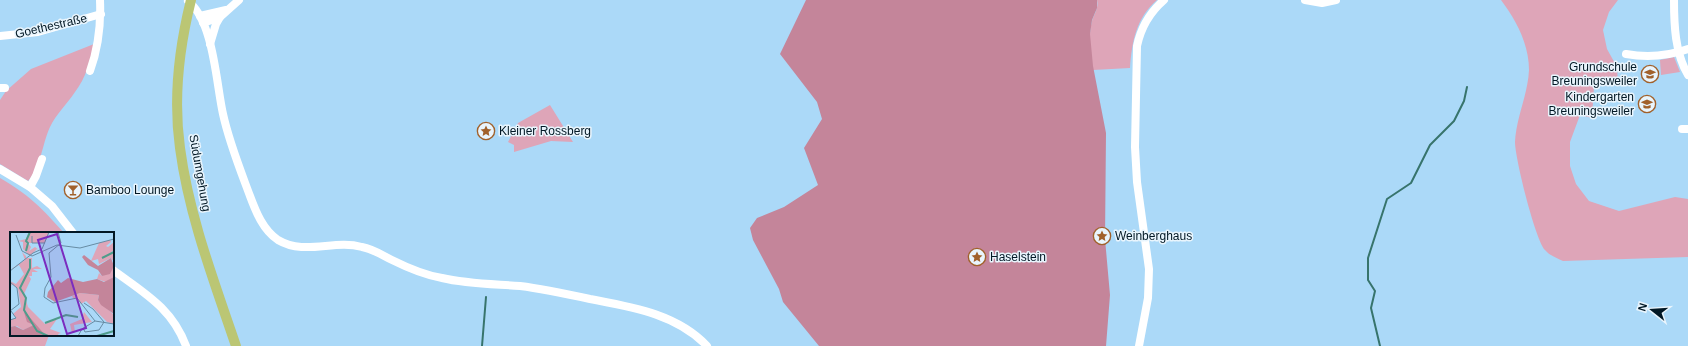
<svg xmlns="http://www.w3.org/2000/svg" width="1688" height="346" viewBox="0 0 1688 346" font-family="Helvetica,sans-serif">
	<rect width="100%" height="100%" fill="#abd9f8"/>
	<g fill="#dea5b8">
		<path d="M1097 0H1157C1136 18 1132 42 1130 68L1093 70C1090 55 1088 36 1092 21 1094 14 1099 8 1097 0Z"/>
		<path d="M1501 0H1618L1609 12 1603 30 1607 49 1617 67 1618 85 1594 86 1592 118 1580 115 1570 142V166L1576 184 1589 201 1619 211 1675 197 1688 199V257L1563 261C1557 258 1550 256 1545 250 1535 239 1515 158 1515 142 1516 118 1528 94 1529 70 1529 44 1516 20 1501 0Z"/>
		<path d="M94 44C90 61 86 78 75 92 67 104 56 114 50 127 42 144 41 168 28 181L0 164V100L6 91 31 69Z"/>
		<path d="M1674 57 1680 72 1661 75 1660 60Z"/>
		<path d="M550 105 573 142 551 141 514 152V145L508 142 518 123Z"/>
		<path d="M0 178C28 194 43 209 64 233H11V335H49L45 346H0Z"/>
	</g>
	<path fill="#c4859a" d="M806 0H1097V8L1092 20 1090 34 1093 66 1106 133 1105 239 1110 295 1106 346H819L783 302 779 289 753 240 750 228 757 218 784 207 818 185 804 148 822 119 817 102 780 54Z"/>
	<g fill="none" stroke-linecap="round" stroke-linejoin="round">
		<g stroke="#37746c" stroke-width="2">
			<path d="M482 346 486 297"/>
			<path d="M1380 346 1371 308 1375 291 1368 280V258L1387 199 1411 183 1430 145 1454 121 1464 101 1467 87"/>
		</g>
		<g stroke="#fff" stroke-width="8">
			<path d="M1305 0 1322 3 1336 0"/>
			<path d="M1674 0C1674 25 1675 53 1688 75"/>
			<path d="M188 1C214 22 216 83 223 114 229 142 240 169 250 196 256 212 263 230 278 240 305 256 334 239 362 247 373 249 382 255 392 260 408 268 424 275 442 278 467 284 494 284 520 286 544 289 567 294 590 299 632 307 677 314 707 346"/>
			<path d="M200 16 226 10"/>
			<path d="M203 23 220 17 239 0"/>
			<path d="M0 36 38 32 101 14"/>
			<path d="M210 44 216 24 220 17"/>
			<path d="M1626 54C1648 58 1668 56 1688 49"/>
			<path d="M90 71C98 49 101 24 100 0"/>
			<path d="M0 88H5"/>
			<path d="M1682 129H1688"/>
			<path d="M0 169 30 187 52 206 73 233"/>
			<path d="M30 187 36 176 42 159"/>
			<path d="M113 270C144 293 172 308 186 346"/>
			<path d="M1139 346 1148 298 1149 269 1137 182 1135 147 1137 46C1141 27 1149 13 1164 0"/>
		</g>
		<path stroke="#bbc674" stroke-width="10" d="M191 0C179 48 173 98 180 148 189 216 214 281 236 346"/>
	</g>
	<defs>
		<symbol id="school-ring" viewBox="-11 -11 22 22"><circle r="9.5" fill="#e9f5fd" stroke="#a1612b" stroke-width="1.5"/><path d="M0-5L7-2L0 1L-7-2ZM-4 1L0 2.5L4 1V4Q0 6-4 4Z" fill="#a1612b"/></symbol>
		<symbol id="sight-ring" viewBox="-11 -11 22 22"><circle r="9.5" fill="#e9f5fd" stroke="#a1612b" stroke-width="1.5"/><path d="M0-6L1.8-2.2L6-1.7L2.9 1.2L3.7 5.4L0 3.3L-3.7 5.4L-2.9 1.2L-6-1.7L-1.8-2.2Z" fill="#a1612b"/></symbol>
		<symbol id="bar-ring" viewBox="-11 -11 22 22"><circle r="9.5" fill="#e9f5fd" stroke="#a1612b" stroke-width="1.5"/><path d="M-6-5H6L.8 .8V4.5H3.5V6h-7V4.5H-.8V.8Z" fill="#a1612b"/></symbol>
	</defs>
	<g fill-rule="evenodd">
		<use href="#school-ring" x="1640" y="64" width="20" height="20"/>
		<use href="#school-ring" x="1637" y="94" width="20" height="20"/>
		<use href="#sight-ring" x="476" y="121" width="20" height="20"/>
		<use href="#bar-ring" x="63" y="180" width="20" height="20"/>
		<use href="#sight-ring" x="1092" y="226" width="20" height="20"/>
		<use href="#sight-ring" x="967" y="247" width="20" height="20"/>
	</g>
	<g text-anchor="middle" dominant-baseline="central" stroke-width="3" stroke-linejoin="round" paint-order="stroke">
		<g font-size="12" fill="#021825" stroke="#e9f5fd">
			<text transform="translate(51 26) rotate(-13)">Goethestraße</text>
			<text transform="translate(200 173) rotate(80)">Südumgehung</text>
		</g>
		<g font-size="12" fill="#021825" stroke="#e9f5fd" text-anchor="start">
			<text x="1637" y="67" text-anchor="end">Grundschule<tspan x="1637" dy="14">Breuningsweiler</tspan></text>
			<text x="1634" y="97" text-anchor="end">Kindergarten<tspan x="1634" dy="14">Breuningsweiler</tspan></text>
			<text x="499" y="131">Kleiner Rossberg</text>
			<text x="86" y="190">Bamboo Lounge</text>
			<text x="1115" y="236">Weinberghaus</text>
			<text x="990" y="257">Haselstein</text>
		</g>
	</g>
	<g transform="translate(10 232)">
		<rect width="104" height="104" fill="#abd9f8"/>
		<path d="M19 0 39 1 35 11H18L21 15 19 19 25 15 29 18 27 17 20 24 13 17V10L8 9 16 7ZM100 8 101 10 96 14 98 15 104 10V18L99 22 104 20V30L101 26 89 32 88 27 81 29 89 11ZM12 20 16 24V26H22V36L27 34 32 37H23L28 40H22V44H19L21 47 14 62 18 75 35 92 47 87 40 97 51 101 48 102 49 104H32L23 94 13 98 7 94 0 95V88L6 86 3 82 11 75 8 57 2 52 0 56V49L6 52 14 42 9 33 0 38 15 28ZM104 34V45L96 50 87 47 89 41 92 44ZM70 61 89 63 88 68 104 83V92L97 90 76 69 71 72 68 67 63 66 62 64ZM74 80 82 90 64 93 65 100 62 101 60 92 72 87Z" fill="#dea5b8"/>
		<path d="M74 23 88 34 101 26 104 34 100 42 92 44 88 38 78 33 72 25ZM104 45V82L91 73 88 68 89 63 70 61 45 70 37 65 38 60 48 48 51 51 58 46 73 50 87 47 94 50ZM14 80 16 81 36 104H0V95L5 94 13 98 24 93 17 90Z" fill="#c4859a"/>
		<path fill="none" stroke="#4e9c8b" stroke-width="2" d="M16 19 18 11 16 9 20 0M92 26 104 20M20 27V36L10 56 16 66 14 78 27 99 38 104M35 91 56 83 68 85M87 104 104 99"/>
		<path fill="none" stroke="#678ca4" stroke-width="1" d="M48 0 51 11 39 21 41 45 35 56 34 65 43 71 67 66 85 89M6 3 12 19 22 24 47 13 70 16 104 7M22 4V11H35M0 39 23 21 32 17 39 0M0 50 7 56 9 72 0 79M74 71 83 77 94 90M0 88 6 86 1 79M85 89 104 92M73 96 75 100 89 98 94 90M68 104 72 97 85 89"/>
		<path fill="#7b2cbf" fill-opacity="0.15" stroke="#7b2cbf" stroke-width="2" d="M47 2 76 96 57 102 28 8Z"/>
		<rect width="104" height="104" fill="none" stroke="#021825" stroke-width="2"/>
	</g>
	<g transform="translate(1652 310) rotate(287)" stroke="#e9f5fd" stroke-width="3" paint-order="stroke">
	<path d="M0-3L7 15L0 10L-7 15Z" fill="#021825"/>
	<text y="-6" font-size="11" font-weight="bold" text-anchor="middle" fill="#021825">N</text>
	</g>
</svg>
